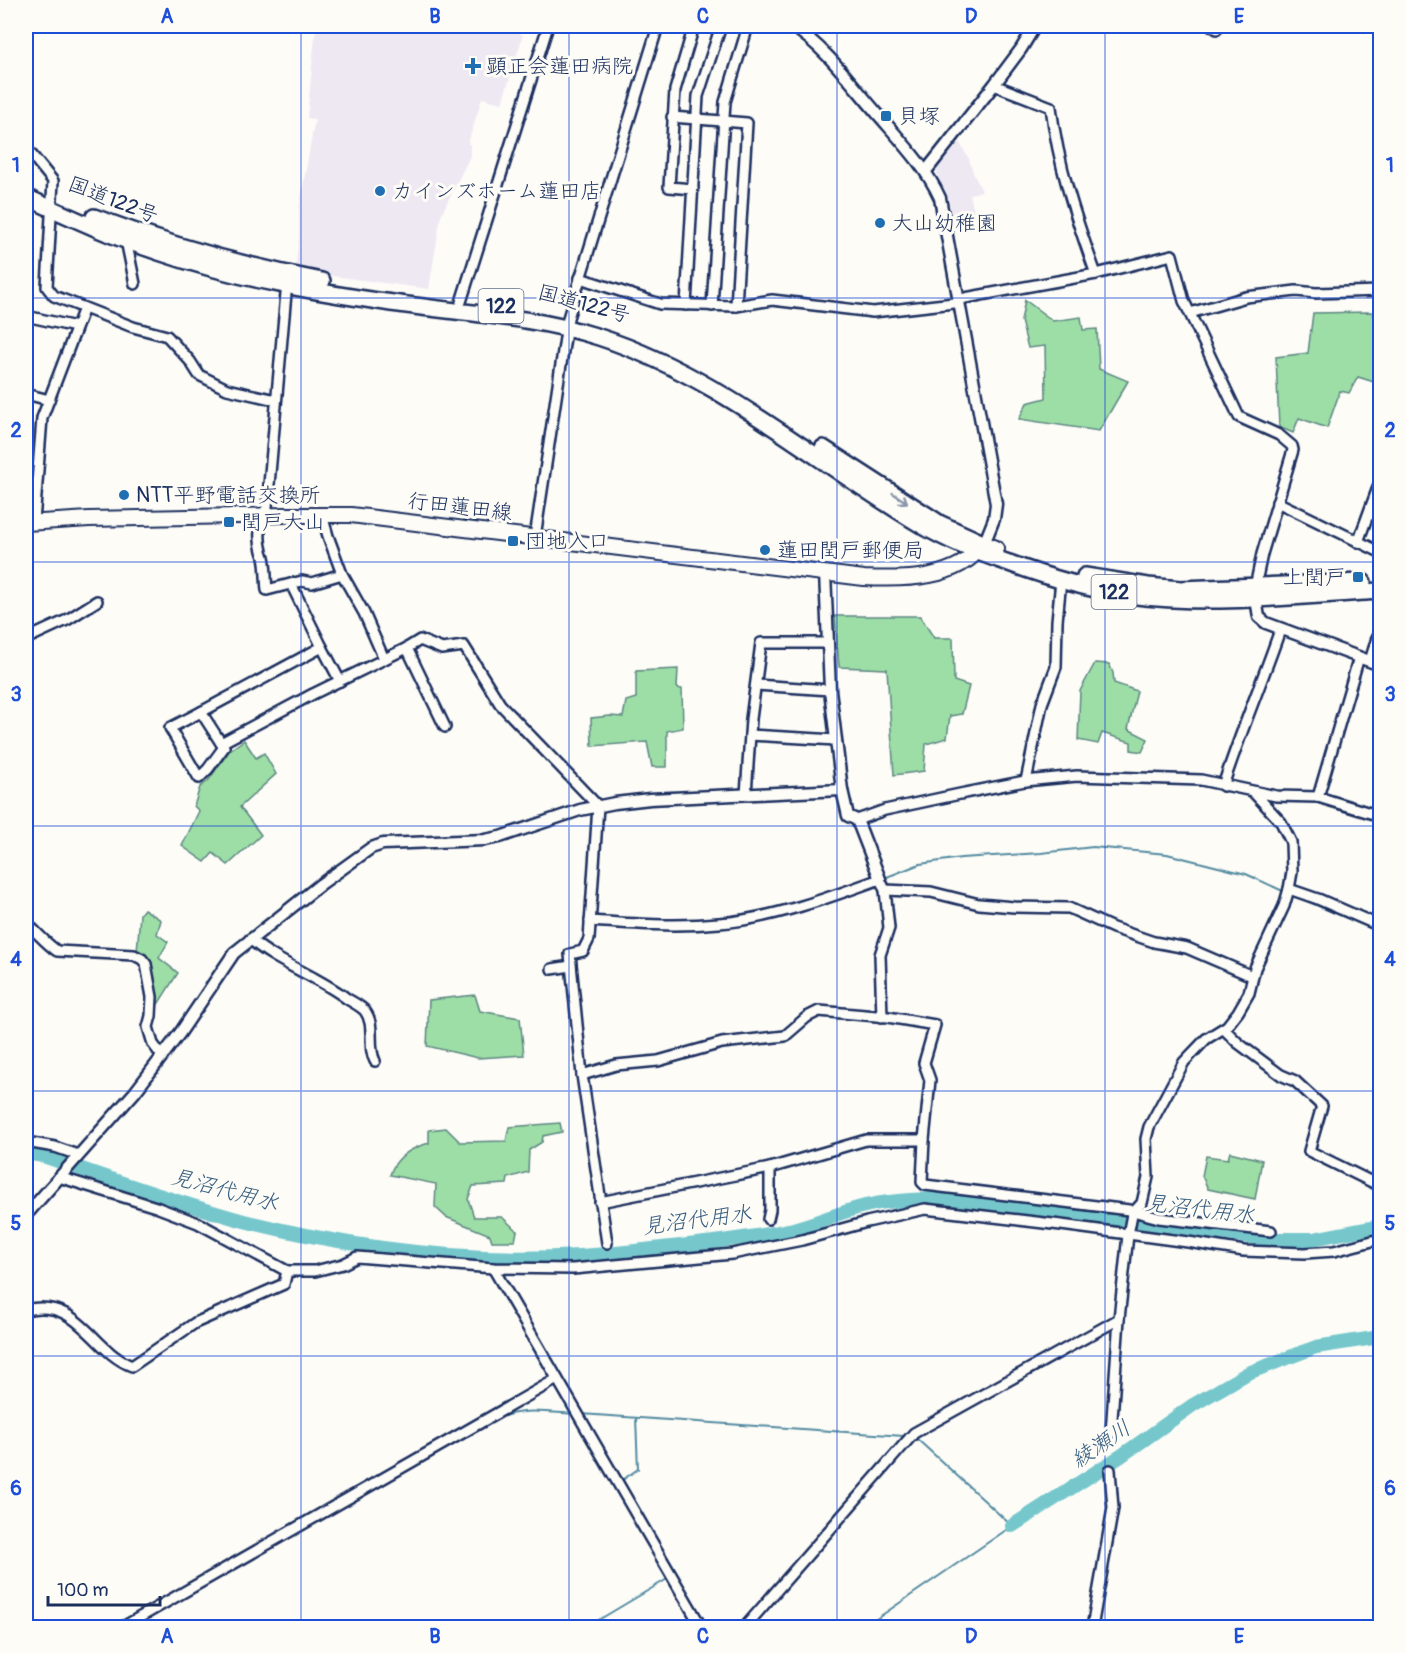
<svg xmlns="http://www.w3.org/2000/svg" width="1406" height="1653" viewBox="0 0 1406 1653" font-family="Pangolin,'Klee One',sans-serif">
	<rect width="100%" height="100%" fill="#fdfcf7"/>
	<filter id="ink" filterUnits="userSpaceOnUse"><feTurbulence type="fractalNoise" baseFrequency=".0167" numOctaves="2"/><feDisplacementMap in="SourceGraphic" scale="12" xChannelSelector="R" yChannelSelector="G"/><feConvolveMatrix kernelMatrix="1 2 1 2 8 2 1 2 1" color-interpolation-filters="sRGB"/></filter>
	<g filter="url(#ink)">
		<g fill="#eee8f3">
			<path d="M316 26H510L509 29 523 35 502 103 482 98 468 143 470 145V156L441 215 429 289 295 271 299 237V209L315 119 307 118Z"/>
			<path d="M958 140 969 159 974 175 982 191 970 194 974 212 970 214 971 217 952 223 949 200 937 174V167Z"/>
		</g>
		<g fill="#9ddda6" stroke="#5c8682" stroke-width="1.5">
			<path d="M1025 300 1053 321 1081 317 1083 330 1097 329 1099 369 1128 381 1099 431 1019 419 1027 403 1046 398 1045 346 1028 348 1021 321Z"/>
			<path d="M1372 312 1380 328V384L1358 377 1349 393 1340 391 1327 428 1299 418 1293 433 1279 427 1276 357 1308 353 1313 313Z"/>
			<path d="M835 616H920L934 638H953L954 681 969 686 962 714 950 716 947 738 926 744 924 771 894 775 887 669 839 667Z"/>
			<path d="M1095 663 1109 664 1113 673 1114 683 1137 691 1128 729 1148 739 1142 752 1131 750V742L1102 733 1098 744 1078 740 1080 691Z"/>
			<path d="M678 669 677 688 682 689 683 728 667 731V767H652L647 742 592 746 591 718 610 716 623 717 626 701 636 698V671Z"/>
			<path d="M244 740 256 758 264 753 276 774 240 807 261 835 228 865 213 853 205 862 182 846 199 811 194 806 200 787 208 781 230 750Z"/>
			<path d="M144 909 161 920 157 934 168 942 159 958 178 973 157 1006C154 985 157 964 137 952L140 914Z"/>
			<path d="M475 995 480 1011 520 1018 524 1055 478 1058 427 1046 429 1000Z"/>
			<path d="M560 1123 562 1132 543 1136 542 1142 529 1150 528 1172 508 1178 507 1184 473 1186 468 1199 474 1217H502L517 1231 515 1241H492L490 1235 446 1217 435 1207 436 1184 390 1175C395 1157 411 1148 429 1143V1130L446 1128 460 1142 506 1141 509 1127Z"/>
			<path d="M1230 1152 1262 1160 1255 1199 1208 1189 1202 1176 1206 1156 1228 1159Z"/>
		</g>
		<g fill="none" stroke-linecap="round" stroke-linejoin="round">
			<g stroke="#528aa0" stroke-width="2">
				<path d="M887 877 920 864 961 858 1041 853 1093 847 1167 854 1246 874 1285 892"/>
				<path d="M1290 894 1380 932"/>
				<path d="M581 1414 904 1436"/>
				<path d="M493 1421C517 1407 546 1412 573 1414"/>
				<path d="M621 1481 638 1469 636 1418"/>
				<path d="M131 1628 387 1481"/>
				<path d="M585 1628 669 1578"/>
				<path d="M863 1628 1012 1526 917 1439"/>
			</g>
			<g stroke="#76c7cc" stroke-width="14">
				<path d="M26 1153 43 1156C109 1178 176 1203 244 1221 371 1253 505 1267 635 1251 688 1245 741 1240 793 1229 817 1223 840 1212 865 1206 896 1199 926 1199 958 1199L1265 1239H1313L1380 1226"/>
				<path d="M1012 1526 1121 1456 1193 1405 1248 1373 1316 1347 1380 1337"/>
			</g>
			<defs>
				<g id="minor">
					<path d="M1212 26 1217 29"/>
					<path d="M994 85 1051 107C1058 165 1076 219 1096 274"/>
					<path d="M672 117 747 123 736 306"/>
					<path d="M26 148 53 181 47 287 54 296 133 327 167 336 190 361 199 375 227 389 276 400"/>
					<path d="M693 189 669 187 675 90 694 26"/>
					<path d="M126 240 135 284"/>
					<path d="M580 278 660 304 736 306 772 300 873 312 954 303 965 298 1096 274 1172 255 1184 301 1239 417 1279 435 1292 446 1293 450 1262 554 1255 587"/>
					<path d="M287 282 267 507C258 524 258 541 264 557 266 563 266 583 267 590L302 581 312 583 342 574"/>
					<path d="M461 302 548 26"/>
					<path d="M686 305 698 96 721 26"/>
					<path d="M712 306 725 102 748 26"/>
					<path d="M1190 313 1246 297 1296 291 1316 293 1380 291"/>
					<path d="M26 316 76 327"/>
					<path d="M26 394 49 400"/>
					<path d="M1277 502 1380 552"/>
					<path d="M1370 512 1380 520"/>
					<path d="M322 515 328 536 342 574 364 613 384 659"/>
					<path d="M34 522 42 418 84 308"/>
					<path d="M535 537 568 318 658 26"/>
					<path d="M1358 542 1380 482"/>
					<path d="M26 639 67 620 97 601"/>
					<path d="M322 647 340 681"/>
					<path d="M407 648 420 640 442 649 464 646 500 704 598 806 589 939 583 951 570 954 582 1075 607 1243"/>
					<path d="M1370 661 1380 628"/>
					<path d="M756 685 830 690"/>
					<path d="M201 712 170 728 199 778 208 769 224 747 221 743 313 694 407 648 445 727"/>
					<path d="M750 735 836 740"/>
					<path d="M221 743 201 712 322 647 291 584"/>
					<path d="M26 747V760"/>
					<path d="M1026 781 1042 704 1056 667 1057 621 1061 580"/>
					<path d="M1223 786C1240 733 1262 682 1280 630"/>
					<path d="M746 795 751 719 761 643H827"/>
					<path d="M1318 797 1359 657"/>
					<path d="M857 820 885 810 960 794 1025 781 1077 776 1201 780 1276 796 1318 797 1380 816"/>
					<path d="M1289 889 1318 899 1380 926"/>
					<path d="M885 890 931 892 979 904 1014 907 1069 908 1113 928 1154 942 1187 948 1252 976"/>
					<path d="M590 921C633 924 676 927 719 923 771 919 831 897 880 879L885 890 889 928 880 955 882 1017"/>
					<path d="M26 923C37 932 45 943 57 951L134 955 142 959 146 964 152 997 151 1016 148 1027 153 1044 162 1056"/>
					<path d="M250 939C277 963 317 976 346 998 352 1002 361 1006 365 1011 376 1025 367 1047 375 1061"/>
					<path d="M552 969 571 966"/>
					<path d="M1224 1029 1238 1043 1281 1075 1295 1081 1322 1106 1309 1151 1380 1186"/>
					<path d="M582 1075 616 1065 658 1061 722 1043 785 1036 807 1017 819 1011 888 1017 935 1025 924 1063 930 1080 924 1140 922 1182 925 1185 1129 1210 1159 1218 1271 1231"/>
					<path d="M26 1142 55 1147 78 1155"/>
					<path d="M59 1177 156 1207 198 1223 287 1271H315L343 1264 357 1257 493 1268 573 1269 732 1254 802 1240 867 1222 925 1209 1061 1225 1188 1242 1244 1251 1305 1253 1334 1251 1380 1239"/>
					<path d="M600 1202 770 1168"/>
					<path d="M768 1219 770 1210V1168L866 1140H924"/>
					<path d="M493 1268 702 1628"/>
					<path d="M26 1310C79 1297 92 1351 132 1366L195 1323 284 1284 287 1271"/>
					<path d="M1111 1433 1119 1319 1128 1235 1132 1214 1142 1203 1148 1177 1146 1139 1149 1127 1184 1062 1206 1039 1227 1026 1238 1012 1249 993 1255 968 1284 906 1289 889 1292 872 1291 842 1281 822 1254 793"/>
					<path d="M121 1628 557 1379"/>
					<path d="M744 1628 914 1433 1119 1319"/>
					<path d="M1092 1628 1113 1508 1110 1470"/>
				</g>
				<g id="tertiary">
					<path d="M792 26C826 48 850 82 876 112 899 139 925 165 940 198L996 504 994 519 984 544"/>
					<path d="M926 171 994 85 1021 49 1035 26"/>
					<path d="M1255 593 1259 617 1266 623 1380 665"/>
					<path d="M842 790 848 816 857 820 880 879"/>
					<path d="M26 1215 135 1092 180 1033 234 953 321 884 371 848 383 844 485 840 500 837 580 810 615 803 650 799 842 790 830 690 825 573"/>
				</g>
				<path id="primary" d="M26 523 89 519 286 515H351L864 578C905 580 957 580 984 544"/>
				<g id="trunk">
					<path d="M26 197C70 217 113 237 159 252 232 277 309 291 385 302 457 313 529 315 599 337 720 376 815 462 923 526 950 542 979 553 1009 563 1047 577 1087 589 1128 595 1212 606 1296 596 1380 591"/>
					<path d="M94 217C169 245 243 266 322 281"/>
					<path d="M823 448 939 523 996 549"/>
					<path d="M1085 576 1148 586 1180 589 1363 582"/>
				</g>
			</defs>
			<use href="#minor" stroke="#1b2f5e" stroke-width="14"/>
			<use href="#tertiary" stroke="#1b2f5e" stroke-width="15"/>
			<use href="#primary" stroke="#1b2f5e" stroke-width="18"/>
			<use href="#trunk" stroke="#1b2f5e" stroke-width="20"/>
			<use href="#minor" stroke="#fdfcf7" stroke-width="9"/>
			<use href="#tertiary" stroke="#fdfcf7" stroke-width="10"/>
			<use href="#primary" stroke="#fdfcf7" stroke-width="14"/>
			<use href="#trunk" stroke="#fdfcf7" stroke-width="15"/>
		</g>
		<defs><path id="oneway-shaft" d="M-6 0H5M1.5-3L5.5 0L1.5 3" fill="none" stroke-width="1.6" stroke-linecap="round" stroke-linejoin="round" transform="scale(1.5)"/></defs>
		<use stroke="#8c96aa" href="#oneway-shaft" transform="translate(900 498) rotate(33)"/>
	</g>
	<path fill="none" stroke="#1d4ed8" stroke-width="1.5" stroke-opacity="0.55" d="M301 26V1628M569 26V1628M837 26V1628M1105 26V1628M26 298H1380M26 562H1380M26 826H1380M26 1091H1380M26 1356H1380"/>
	<g fill="#1f6fb2" stroke="#fdfcf7" stroke-width="2">
		<path d="M470 57h6v6h6v6h-6v6h-6v-6h-6v-6h6z"/>
		<rect x="880" y="110" width="12" height="12" rx="3"/>
		<circle cx="380" cy="191" r="6"/>
		<circle cx="880" cy="223" r="6"/>
		<circle cx="124" cy="495" r="6"/>
		<rect x="223" y="516" width="12" height="12" rx="3"/>
		<rect x="507" y="535" width="12" height="12" rx="3"/>
		<circle cx="765" cy="550" r="6"/>
		<rect x="1352" y="571" width="12" height="12" rx="3"/>
	</g>
	<g text-anchor="middle" dominant-baseline="central" stroke-width="6" stroke-linejoin="round" paint-order="stroke">
		<g fill="#fdfcf7" stroke="#5f6c8c" stroke-width="1.5">
			<rect x="478.5" y="289" width="45" height="34" rx="4.5"/>
			<rect x="1091.5" y="575" width="45" height="34" rx="4.5"/>
		</g>
		<g font-size="20" font-weight="bold" fill="#1b2f5e">
			<text x="501" y="306">122</text>
			<text x="1114" y="592">122</text>
		</g>
		<g font-size="21" fill="#1b2f5e" stroke="#fdfcf7" text-anchor="start">
			<text x="486" y="66">顕正会蓮田病院</text>
			<text x="898" y="116">貝塚</text>
			<text x="392" y="191">カインズホーム蓮田店</text>
			<text x="892" y="223">大山幼稚園</text>
			<text x="136" y="495">NTT平野電話交換所</text>
			<text x="241" y="522">閏戸大山</text>
			<text x="525" y="541">団地入口</text>
			<text x="777" y="550">蓮田閏戸郵便局</text>
			<text x="1346" y="577" text-anchor="end">上閏戸</text>
		</g>
		<g font-size="21" fill="#1b2f5e" stroke="#fdfcf7">
			<text transform="translate(113 200) rotate(21)">国道122号</text>
			<text transform="translate(584 304) rotate(15)">国道122号</text>
			<text transform="translate(460 507) rotate(7)">行田蓮田線</text>
		</g>
		<g font-size="22" font-style="italic" fill="#365d7f" stroke="#fdfcf7">
			<text transform="translate(225 1190) rotate(15)">見沼代用水</text>
			<text transform="translate(1200 1209) rotate(7)">見沼代用水</text>
			<text transform="translate(697 1220) rotate(-7)">見沼代用水</text>
			<text transform="translate(1101 1444) rotate(-34)">綾瀬川</text>
		</g>
	</g>
	<rect width="1406" height="1653" fill="none" stroke="#fdfcf7" stroke-width="66"/>
	<path d="M48 1596v9h112v-9" fill="none" stroke="#1b2f5e" stroke-width="3"/>
	<text x="57" y="1596" font-size="18" fill="#1b2f5e" stroke="#fdfcf7" stroke-width="4.5" paint-order="stroke">100 m</text>
	<rect x="33" y="33" width="1340" height="1587" fill="none" stroke="#1d4ed8" stroke-width="2"/>
	<g font-size="20" text-anchor="middle" font-weight="bold" fill="#1d4ed8">
		<text x="167" y="23">A</text>
		<text x="435" y="23">B</text>
		<text x="703" y="23">C</text>
		<text x="971" y="23">D</text>
		<text x="1239" y="23">E</text>
		<text x="16" y="172">1</text>
		<text x="1390" y="172">1</text>
		<text x="16" y="437">2</text>
		<text x="1390" y="437">2</text>
		<text x="16" y="701">3</text>
		<text x="1390" y="701">3</text>
		<text x="16" y="966">4</text>
		<text x="1390" y="966">4</text>
		<text x="16" y="1230">5</text>
		<text x="1390" y="1230">5</text>
		<text x="16" y="1495">6</text>
		<text x="1390" y="1495">6</text>
		<text x="167" y="1643">A</text>
		<text x="435" y="1643">B</text>
		<text x="703" y="1643">C</text>
		<text x="971" y="1643">D</text>
		<text x="1239" y="1643">E</text>
	</g>
</svg>
